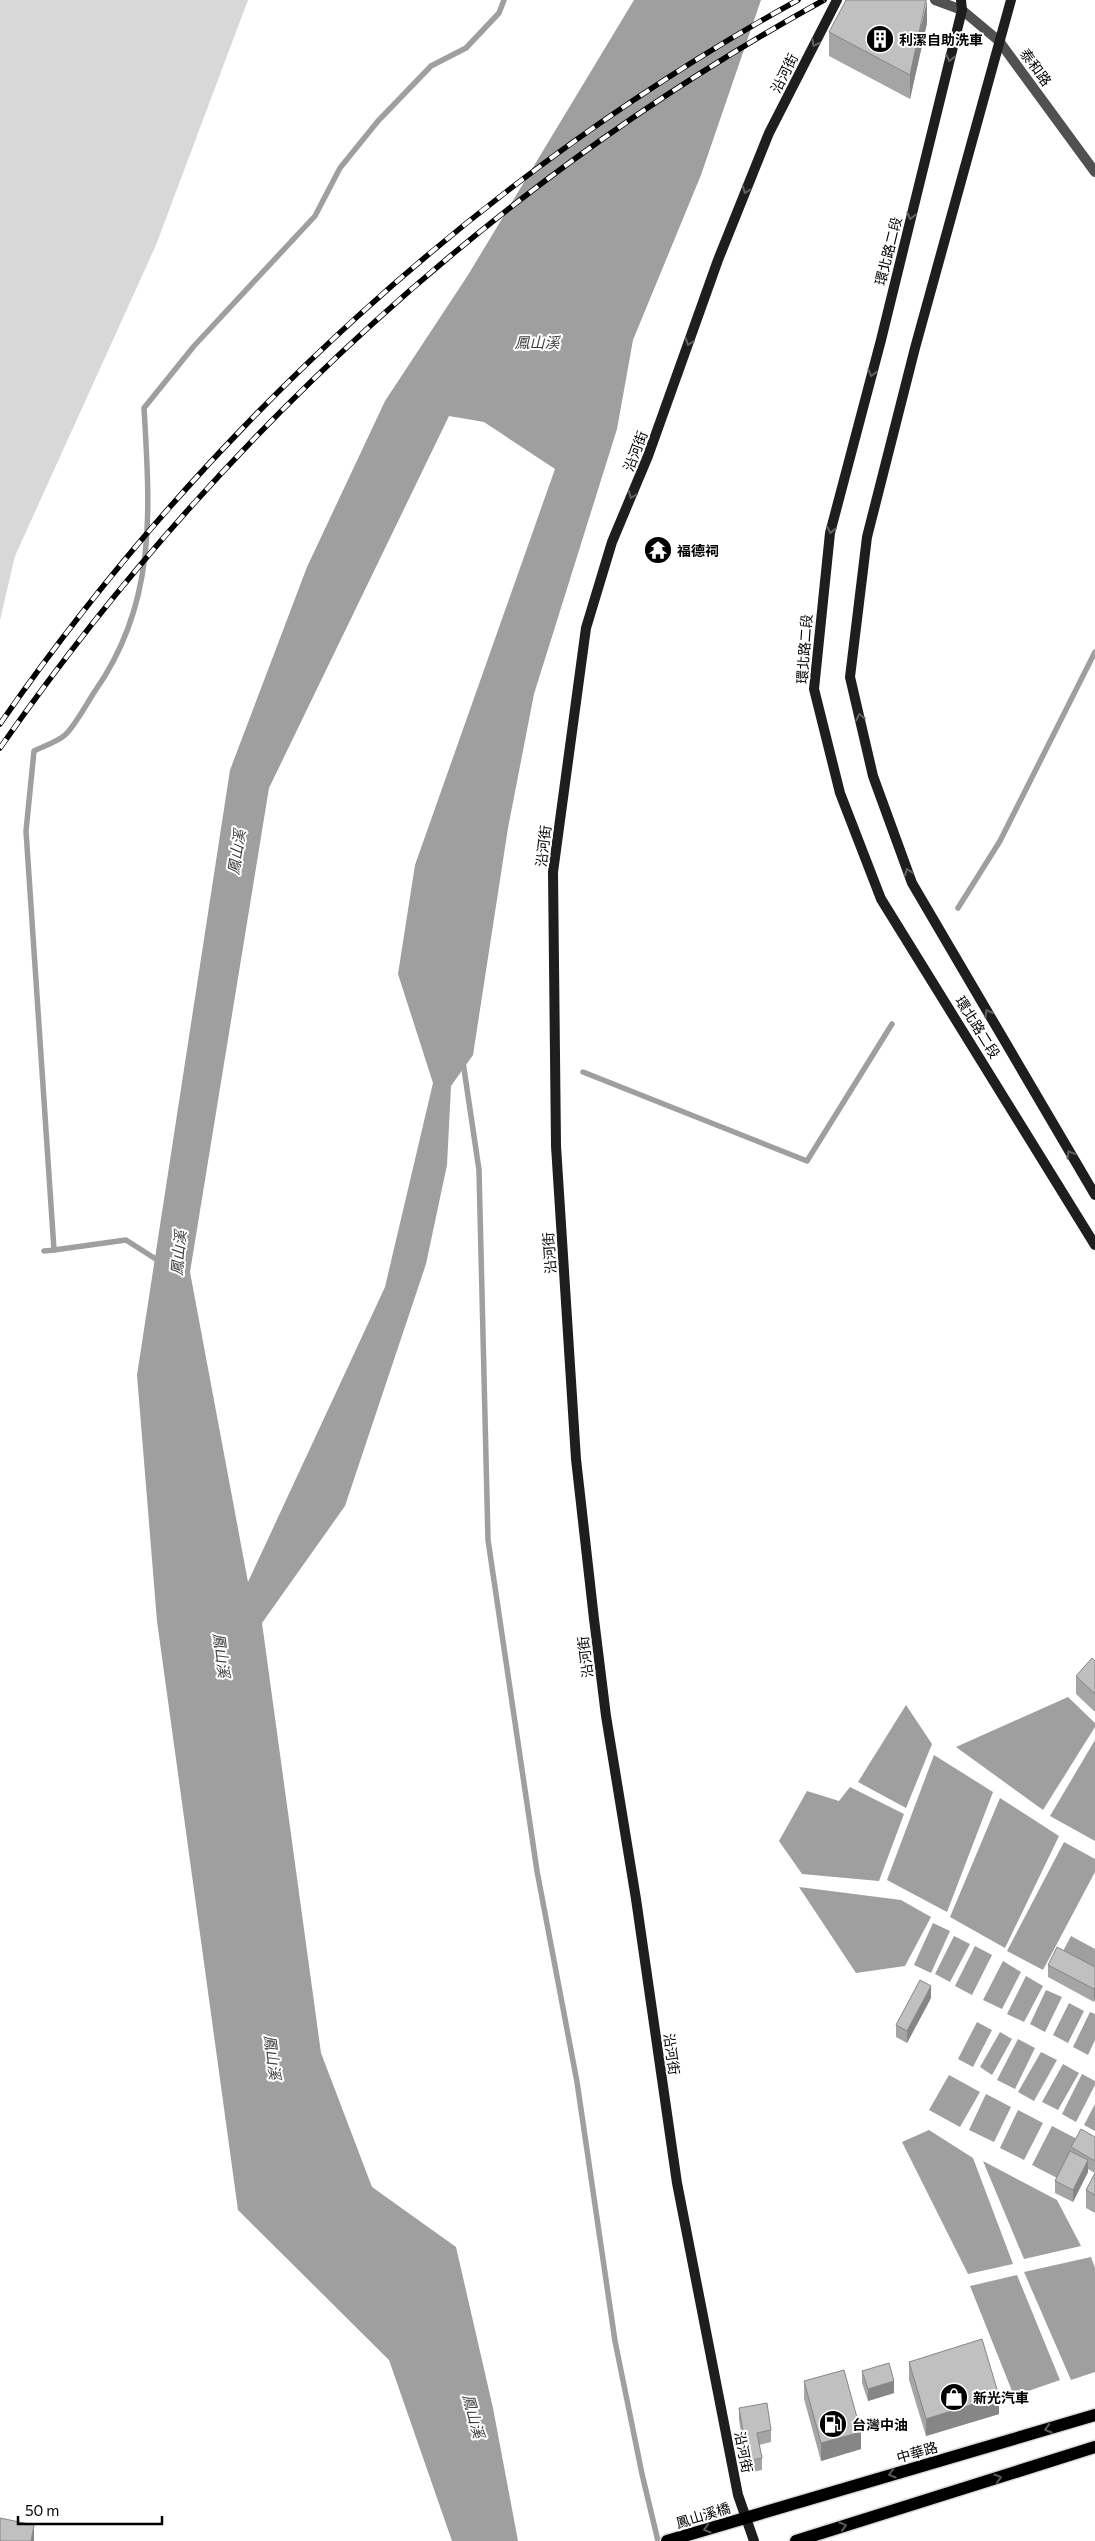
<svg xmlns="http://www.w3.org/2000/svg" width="1095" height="2541" viewBox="0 0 1095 2541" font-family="Commissioner,'Noto Sans TC',sans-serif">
	<rect width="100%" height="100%" fill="#fff"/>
	<path fill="#d8d8d8" d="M0 0H248L156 245 15 556 0 620Z"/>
	<g fill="#9f9f9f" fill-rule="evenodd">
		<path d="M634 0H761L701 175 633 340 617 429 534 694 508 828 473 1055 451 1086 447 1165 426 1264 345 1506 262 1623 321 2053 372 2187 456 2247 493 2408 518 2541H452L389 2360 238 2210 157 1621 137 1375 230 770 307 567 385 401 468 275ZM449 416 484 422 555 469 415 865 398 974 433 1083 385 1287 248 1582 190 1272 269 788Z"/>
		<path d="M1068 1697 1095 1723V1727L1043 1810 956 1747Z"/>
		<path d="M906 1705 932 1744 906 1808 858 1782Z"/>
		<path d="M1095 1740V1841L1050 1816Z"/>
		<path d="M934 1755 993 1792 947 1912 887 1880Z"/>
		<path d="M850 1787 904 1814 879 1881 802 1874 779 1841 807 1791 839 1801Z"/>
		<path d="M1000 1798 1059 1836 1005 1948 950 1917Z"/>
		<path d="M1064 1842 1095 1859V1872L1043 1970 1007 1951Z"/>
		<path d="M799 1887 901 1900 931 1917 905 1966 856 1973Z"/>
		<path d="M933 1923 950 1931 931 1973 914 1965Z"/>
		<path d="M954 1936 970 1944 950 1982 935 1974Z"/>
		<path d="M1071 1936 1095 1949V1973L1061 1955Z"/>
		<path d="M975 1946 992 1955 972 1995 955 1986Z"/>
		<path d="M1003 1961 1021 1972 1002 2009 983 2000Z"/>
		<path d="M1026 1976 1043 1986 1024 2022 1007 2014Z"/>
		<path d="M1046 1990 1062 1997 1045 2032 1030 2024Z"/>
		<path d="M1069 2003 1084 2011 1068 2043 1053 2035Z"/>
		<path d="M1090 2012 1095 2014V2040L1088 2055 1073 2047Z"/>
		<path d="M977 2022 992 2030 973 2067 958 2059Z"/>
		<path d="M1000 2032 1012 2039 992 2075 980 2067Z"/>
		<path d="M1018 2039 1035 2048 1015 2089 997 2080Z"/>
		<path d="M1041 2052 1057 2060 1034 2101 1018 2092Z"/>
		<path d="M1063 2064 1079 2073 1058 2110 1042 2102Z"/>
		<path d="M1082 2074 1095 2081V2085L1076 2122 1062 2114Z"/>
		<path d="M949 2075 980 2092 960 2127 929 2110Z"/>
		<path d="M986 2094 1011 2107 994 2142 969 2130Z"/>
		<path d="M1095 2104V2131L1084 2125Z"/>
		<path d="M1018 2110 1043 2123 1024 2160 1000 2148Z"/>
		<path d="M1052 2126 1077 2139 1057 2178 1032 2165Z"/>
		<path d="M929 2130 973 2158 1013 2264 968 2274 902 2142Z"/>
		<path d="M983 2161 1057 2200 1081 2246 1024 2259Z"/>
		<path d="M1091 2257 1095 2268V2372L1071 2380 1024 2272Z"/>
		<path d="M1017 2275 1060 2380 1014 2396 970 2286Z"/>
	</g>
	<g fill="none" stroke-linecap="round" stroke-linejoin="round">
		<g stroke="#9f9f9f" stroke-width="5.5">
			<path d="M958 908 1000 841 1095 652"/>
			<path d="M463 1062 479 1170 488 1540 537 1871 577 2082 615 2341 642 2474 658 2541"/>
			<path d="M583 1072 807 1161 892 1024"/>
			<path d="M54 1250 126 1240 162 1263"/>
			<path d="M44 1251 54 1250 26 831 34 751C44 746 57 742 65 735 75 726 87 703 95 691 157 603 150 511 144 408L194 346 315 216 340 168 378 121 431 66 466 48 499 13 504 0"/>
		</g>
		<defs>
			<g id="primary">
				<path d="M667 2541 1095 2415"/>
				<path d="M796 2541 1095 2447"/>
			</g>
		</defs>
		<use href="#primary" stroke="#dbdbdb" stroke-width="15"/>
		<path stroke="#515151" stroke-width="10" d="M935 0 962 10 999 41 1095 172"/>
		<g stroke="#1e1e1e" stroke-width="10">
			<path d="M961 0 962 10 881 340 830 533 814 689 840 793 881 899 1095 1245"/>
			<path d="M1011 0 915 348 867 537 850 677 873 776 912 883 1095 1195"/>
			<path d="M754 2541 738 2495 677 2183 636 1899 606 1716 594 1619 576 1459 556 1146 553 872 586 628 612 542 648 456 718 260 769 133 837 0"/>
		</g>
		<use href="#primary" stroke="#000" stroke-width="12"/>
		<defs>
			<g id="rail">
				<path d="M0 724C205 428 483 174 798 0"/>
				<path d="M0 748C214 441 496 181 824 0"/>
			</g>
		</defs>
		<use href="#rail" stroke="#000" stroke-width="5.5"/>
		<use href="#rail" stroke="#fff" stroke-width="4" stroke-dasharray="11" stroke-linecap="butt"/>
	</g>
	<g fill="#a5a5a5">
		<path d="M927 23 910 99 829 56V32Z"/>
		<path d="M650 546 667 549 664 557 650 552Z"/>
		<path d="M1095 1661V1712L1076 1694V1676Z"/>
		<path d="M1048 1965 1095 1967 1094 2002 1048 1977Z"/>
		<path d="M931 1998 907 2043 896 2037V2025Z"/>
		<path d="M1095 2137V2173L1088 2169V2172L1073 2202 1055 2193V2181L1071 2152V2147Z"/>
		<path d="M1095 2173V2213L1086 2208V2190Z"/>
		<path d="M909 2362 999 2414 926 2436 909 2380Z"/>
		<path d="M862 2371 894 2393 868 2401 862 2383Z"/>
		<path d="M804 2381 861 2449 821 2461 804 2399Z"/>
		<path d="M739 2408 771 2430V2442L759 2445 762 2458V2470L748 2473 739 2420Z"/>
	</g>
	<g fill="#868686">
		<path d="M927 0V23L910 99V75Z"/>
		<path d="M667 543V549L664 557V551Z"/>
		<path d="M931 1986V1998L907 2043V2031Z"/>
		<path d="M1095 1987V1999L1094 2002V1989Z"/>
		<path d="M1088 2160V2172L1073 2202V2190Z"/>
		<path d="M894 2381V2393L868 2401V2389Z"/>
		<path d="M999 2396V2414L926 2436V2419Z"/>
		<path d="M861 2432V2449L821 2461V2443Z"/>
		<path d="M34 2525V2541H31Z"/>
	</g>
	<g fill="#c0c0c0" stroke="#868686">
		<path d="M846 0H926L910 75 829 32Z"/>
		<path d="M653 538 667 543 664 551 650 546Z"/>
		<path d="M1092 1658 1095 1661V1694L1076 1676Z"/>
		<path d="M1057 1947 1095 1967V1987L1094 1989 1048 1965Z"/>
		<path d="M920 1980 931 1986 907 2031 896 2025Z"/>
		<path d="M1081 2129 1095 2137V2161L1071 2147Z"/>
		<path d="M1070 2151 1088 2160 1073 2190 1055 2181Z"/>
		<path d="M1095 2173V2195L1086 2190Z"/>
		<path d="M982 2339 999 2396 926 2419 909 2362Z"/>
		<path d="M889 2363 894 2381 868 2389 862 2371Z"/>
		<path d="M844 2370 861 2432 821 2443 804 2381Z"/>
		<path d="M767 2403 771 2430 757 2433 762 2458 748 2461 739 2408Z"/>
		<path d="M0 2518 34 2525 31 2541H0Z"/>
	</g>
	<defs><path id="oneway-chevron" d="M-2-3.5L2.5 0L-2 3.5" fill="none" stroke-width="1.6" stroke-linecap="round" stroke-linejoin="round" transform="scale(1.25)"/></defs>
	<g stroke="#626262">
		<use href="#oneway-chevron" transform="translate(815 43) rotate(117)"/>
		<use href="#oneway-chevron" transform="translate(950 58) rotate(104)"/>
		<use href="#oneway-chevron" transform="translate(746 190) rotate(112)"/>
		<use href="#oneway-chevron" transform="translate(911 216) rotate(104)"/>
		<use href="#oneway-chevron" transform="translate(689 342) rotate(110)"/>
		<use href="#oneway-chevron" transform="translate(872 373) rotate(105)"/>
		<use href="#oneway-chevron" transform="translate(632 495) rotate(113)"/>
		<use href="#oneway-chevron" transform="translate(831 530) rotate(102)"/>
		<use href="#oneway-chevron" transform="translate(860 717) rotate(-103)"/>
		<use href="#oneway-chevron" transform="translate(908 872) rotate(-110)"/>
		<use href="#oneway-chevron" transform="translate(988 1013) rotate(-120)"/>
		<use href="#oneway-chevron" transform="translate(1070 1154) rotate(-121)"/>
	</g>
	<g stroke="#595959">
		<use href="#oneway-chevron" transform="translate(1048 2429) rotate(164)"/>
		<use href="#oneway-chevron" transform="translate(892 2474) rotate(164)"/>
		<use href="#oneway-chevron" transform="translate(998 2478) rotate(-17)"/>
		<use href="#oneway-chevron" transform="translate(843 2526) rotate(-17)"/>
		<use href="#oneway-chevron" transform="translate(707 2529) rotate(163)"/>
	</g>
	<defs>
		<symbol id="building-disc" viewBox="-11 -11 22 22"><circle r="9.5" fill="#000" stroke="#fff"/><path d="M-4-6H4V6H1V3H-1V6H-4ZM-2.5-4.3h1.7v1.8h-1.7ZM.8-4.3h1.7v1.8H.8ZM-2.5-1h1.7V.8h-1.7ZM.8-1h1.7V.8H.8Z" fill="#fff"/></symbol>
		<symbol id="temple-disc" viewBox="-11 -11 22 22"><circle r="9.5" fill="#000" stroke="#fff"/><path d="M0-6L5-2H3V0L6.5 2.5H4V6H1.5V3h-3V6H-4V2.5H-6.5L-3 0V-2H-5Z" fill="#fff"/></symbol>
		<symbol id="shop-disc" viewBox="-11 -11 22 22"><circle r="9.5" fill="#000" stroke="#fff"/><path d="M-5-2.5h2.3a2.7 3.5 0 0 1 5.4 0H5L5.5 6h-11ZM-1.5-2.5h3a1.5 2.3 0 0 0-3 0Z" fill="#fff"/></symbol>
		<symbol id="fuel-disc" viewBox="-11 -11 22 22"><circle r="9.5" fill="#000" stroke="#fff"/><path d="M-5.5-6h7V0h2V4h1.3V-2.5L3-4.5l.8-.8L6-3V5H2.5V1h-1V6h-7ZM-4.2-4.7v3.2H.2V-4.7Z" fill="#fff"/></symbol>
	</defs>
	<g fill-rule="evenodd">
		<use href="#building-disc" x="864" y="23" width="32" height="32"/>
		<use href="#temple-disc" x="642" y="534" width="32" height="32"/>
		<use href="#shop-disc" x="938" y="2381" width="32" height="32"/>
		<use href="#fuel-disc" x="817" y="2408" width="32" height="32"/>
	</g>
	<g text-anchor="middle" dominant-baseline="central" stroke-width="4" stroke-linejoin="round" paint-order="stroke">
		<g font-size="14" font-weight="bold" fill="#000" stroke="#fff" text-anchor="start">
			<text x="899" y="39">利潔自助洗車</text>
			<text x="677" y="550">福德祠</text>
			<text x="973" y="2397">新光汽車</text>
			<text x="852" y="2424">台灣中油</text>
		</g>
		<g font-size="14" fill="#000" stroke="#fff">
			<text transform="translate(1036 67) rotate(54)">泰和路</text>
			<text transform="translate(784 73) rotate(-63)">沿河街</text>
			<text transform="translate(888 251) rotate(-76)">環北路二段</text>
			<text transform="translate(635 451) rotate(-69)">沿河街</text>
			<text transform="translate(804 649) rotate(-86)">環北路二段</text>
			<text transform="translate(543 846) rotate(-83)">沿河街</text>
			<text transform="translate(978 1027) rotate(58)">環北路二段</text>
			<text transform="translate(549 1253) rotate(-94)">沿河街</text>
			<text transform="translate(585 1657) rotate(-97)">沿河街</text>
			<text transform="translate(672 2054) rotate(82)">沿河街</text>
			<text transform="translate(744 2452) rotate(79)">沿河街</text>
			<text transform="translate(917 2452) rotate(-16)">中華路</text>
			<text transform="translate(703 2515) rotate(-17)">鳳山溪橋</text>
		</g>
		<g font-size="15" font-style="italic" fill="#404040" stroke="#fff">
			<text x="537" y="342">鳳山溪</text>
			<text transform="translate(236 852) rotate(-81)">鳳山溪</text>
			<text transform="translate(178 1253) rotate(-85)">鳳山溪</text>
			<text transform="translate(222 1655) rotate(83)">鳳山溪</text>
			<text transform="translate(273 2057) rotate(83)">鳳山溪</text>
			<text transform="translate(474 2416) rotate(75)">鳳山溪</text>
		</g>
	</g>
	<path d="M18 2516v8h144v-8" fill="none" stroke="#000000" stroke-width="2.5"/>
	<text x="25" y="2516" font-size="15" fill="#000000" stroke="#ffffff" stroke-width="4" paint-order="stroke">50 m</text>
</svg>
